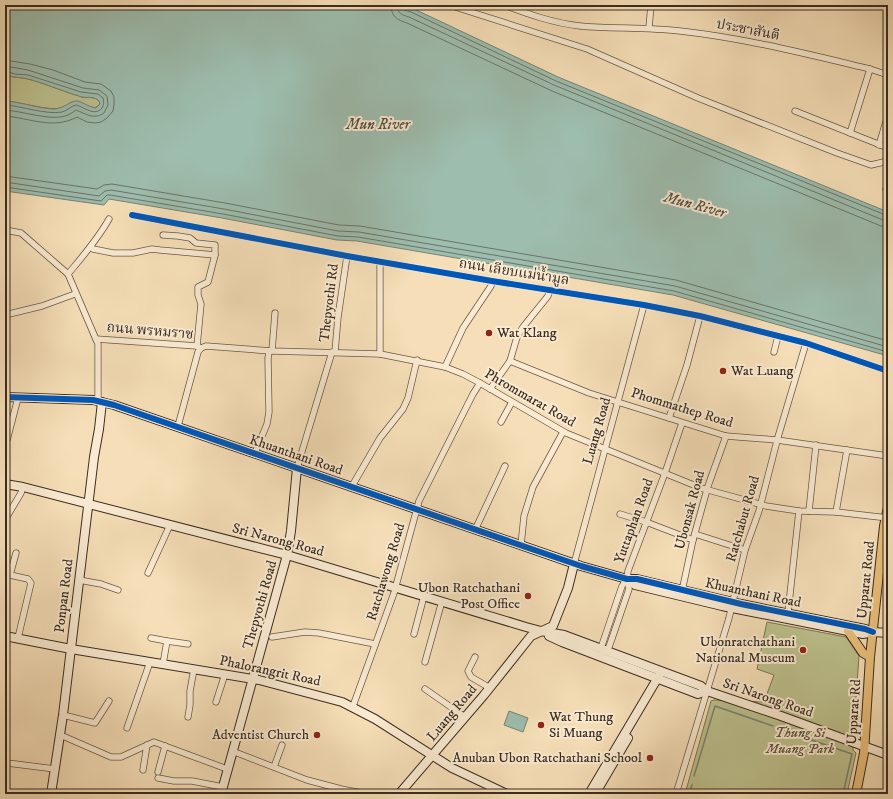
<svg xmlns="http://www.w3.org/2000/svg" width="893" height="799" viewBox="0 0 893 799" font-family="'IM FELL DW Pica','Noto Serif Thai',serif">
	<rect width="100%" height="100%" fill="#f6dfb8"/>
	<filter id="stains"><feTurbulence type="fractalNoise" baseFrequency=".005" numOctaves="4"/><feColorMatrix values="0 0 0 0 .2 0 0 0 0 .09 0 0 0 0 .02 0 0 0 .5 -.17"/></filter>
	<radialGradient id="worn" r=".72"><stop offset=".6" stop-color="#630" stop-opacity="0"/><stop offset="1" stop-color="#630" stop-opacity=".3"/></radialGradient>
	<g fill="#bdc18e" stroke="#7c7658">
		<path d="M5 75C14 78 23 77 32 80 49 85 65 92 82 97 88 98 94 96 99 101L100 104 95 108 72 102C68 104 65 107 61 108 48 111 21 102 5 101Z"/>
		<path d="M767 622 846 637 859 656 854 726 853 750 856 753 847 794H685L711 701 714 700 764 702 774 675 757 669Z"/>
	</g>
	<g fill="#9dbdae" stroke="#768376">
		<path d="M5 5H399L412 8 558 77 888 212V356L673 295 357 241 337 240 222 218 109 199 104 205 5 191V101C22 102 39 109 55 109 65 108 71 100 78 101 84 103 89 107 96 108L100 104 99 101C94 96 88 98 82 97 65 92 49 85 32 80 23 77 14 78 5 75Z"/>
		<path d="M509 711 528 718 523 732 504 725Z"/>
	</g>
	<g fill="none" stroke-linecap="round" stroke-linejoin="round">
		<g stroke="#6c7468" stroke-width="1">
			<path d="M391 5C391 16 397 20 407 23L552 91 881 226 888 227"/>
			<path d="M397 5C397 13 402 15 409 17L554 85 883 220 888 221"/>
			<path d="M402 5 404 10 411 12 556 81 888 216"/>
			<path d="M5 60 30 64 53 70 85 82 101 84 111 91 114 97V105L113 111 107 118 101 122 95 123 87 122 77 117C53 130 30 118 5 116"/>
			<path d="M5 66 28 70 83 88 99 90 107 96 108 105 104 113C94 120 86 114 76 110 73 112 69 115 65 116 51 121 22 111 5 110"/>
			<path d="M5 71 15 74 28 75 81 92 98 94 103 98C104 102 104 105 102 108 95 117 84 107 76 105 71 106 67 111 62 112 46 115 22 106 5 105"/>
			<path d="M5 176 97 189 104 185 112 184 225 203 339 225 360 226 676 280 888 341"/>
			<path d="M5 182 99 196 105 191 111 190 224 209 338 231 359 232 675 286 888 347"/>
			<path d="M5 187 101 201 107 195H110L223 214 338 236 358 237 674 291 888 352"/>
		</g>
		<g stroke="#768376" stroke-width="1.5">
			<path d="M780 729 852 754 843 794"/>
			<path d="M694 776 715 706 773 726"/>
			<path d="M689 794 692 785"/>
		</g>
		<defs>
			<g id="street">
				<path d="M449 5 587 49 698 98 837 153 871 165 888 161"/>
				<path d="M504 5C528 14 553 23 580 26 613 29 646 27 680 31 744 38 807 54 870 69L888 75"/>
				<path d="M649 28 651 5"/>
				<path d="M795 111 888 148"/>
				<path d="M850 133 870 69"/>
				<path d="M879 145 888 115"/>
				<path d="M886 189 888 183"/>
				<path d="M132 215 347 256 492 281 644 305 700 316 806 343 888 371"/>
				<path d="M5 230 21 233 68 274 98 344V401"/>
				<path d="M163 235 178 236 190 238 196 243 215 245V255L208 282 198 287V295L201 304 197 346"/>
				<path d="M91 247 93 249 113 253H133L152 249 160 250 215 255"/>
				<path d="M380 262V354"/>
				<path d="M68 274C83 256 98 239 109 219"/>
				<path d="M5 315 42 306 75 294"/>
				<path d="M96 339 197 346 199 347"/>
				<path d="M201 348 206 346 272 351 380 354 445 367 463 374 480 383 566 433 701 488 766 506 799 511 836 512 888 518"/>
				<path d="M272 351 275 313"/>
				<path d="M335 352 338 317 347 256"/>
				<path d="M774 352 778 336"/>
				<path d="M510 361 517 337 523 327 548 296 550 290"/>
				<path d="M445 367 463 328 491 286 492 281"/>
				<path d="M490 389 510 361 589 393 726 436 777 440 888 456"/>
				<path d="M669 418 687 365 700 316"/>
				<path d="M501 422 512 402"/>
				<path d="M178 426 198 352 201 348"/>
				<path d="M7 440 18 398"/>
				<path d="M255 453 267 424 269 412 268 359 269 351"/>
				<path d="M297 468 332 352"/>
				<path d="M352 486 380 438 403 409 408 398 417 360"/>
				<path d="M809 511 816 445"/>
				<path d="M836 512 847 450"/>
				<path d="M620 514 646 522 693 540"/>
				<path d="M5 520 21 493 23 487"/>
				<path d="M475 530 505 466"/>
				<path d="M695 534 745 550"/>
				<path d="M521 545 524 516 533 487 563 432"/>
				<path d="M16 553 10 575 28 579 31 583 18 638"/>
				<path d="M574 564 644 305"/>
				<path d="M148 573 170 525"/>
				<path d="M79 580 101 584 118 590"/>
				<path d="M682 591 693 540 708 486 726 436"/>
				<path d="M788 613 799 511"/>
				<path d="M414 634 424 596"/>
				<path d="M272 637 305 632 319 633 375 644"/>
				<path d="M151 638 167 641 163 664"/>
				<path d="M167 641 188 644"/>
				<path d="M604 650 609 647 629 589 627 579 628 571 665 473 682 423"/>
				<path d="M603 652 602 645 622 586 627 579"/>
				<path d="M475 657 468 671 471 677 490 688"/>
				<path d="M425 662 442 601"/>
				<path d="M425 689 465 717"/>
				<path d="M216 702 225 674"/>
				<path d="M353 706 394 593 419 501 473 394 480 383"/>
				<path d="M63 715 95 723 109 701"/>
				<path d="M188 717 190 705V691L194 669"/>
				<path d="M127 728 150 662"/>
				<path d="M61 736 65 737 111 757H121L154 742 227 769"/>
				<path d="M232 751 307 780 341 789 367 794"/>
				<path d="M7 763 55 769"/>
				<path d="M274 767 282 745"/>
				<path d="M143 770 147 745"/>
				<path d="M158 772 165 746"/>
				<path d="M158 778 174 781H192L223 787"/>
				<path d="M676 794 729 618 745 550 759 511 778 437 806 343"/>
			</g>
			<g id="secondary">
				<path d="M5 397 93 400 114 405 581 566 627 579H637L741 604 865 629 873 632"/>
				<path d="M5 484 23 487 287 555 526 627 541 631 564 635 701 686 707 691 781 716 888 755"/>
				<path d="M627 579 635 585 722 606 863 634 873 632 888 633"/>
				<path d="M5 636 71 649 259 680 342 702 375 719 452 768 507 794"/>
				<path d="M549 636 562 642 698 694 707 691"/>
				<path d="M51 794 63 715 94 457 99 429 102 402"/>
				<path d="M221 794 287 555 291 531 297 468"/>
				<path d="M399 794 484 695 531 636 553 626 568 588 574 564"/>
				<path d="M589 794 660 674"/>
				<path d="M595 794 628 738"/>
			</g>
			<g id="primary">
				<path d="M848 631 863 653 870 657"/>
				<path d="M856 794 864 753 870 657 884 526 888 507"/>
			</g>
		</defs>
		<use href="#street" stroke="#6a5947" stroke-width="7"/>
		<use href="#secondary" stroke="#3b2c21" stroke-width="10"/>
		<use href="#primary" stroke="#3b2c21" stroke-width="10"/>
		<use href="#street" stroke="#f9ead1" stroke-width="5.5"/>
		<use href="#secondary" stroke="#f9ead1" stroke-width="8"/>
		<use href="#primary" stroke="#ebc07c" stroke-width="8"/>
		<defs>
			<g id="cycleway">
				<path d="M132 215 347 256 492 281 644 305 700 316 806 343 888 371"/>
				<path d="M5 397 93 400 114 405 581 566 627 579H637L741 604 865 629 873 632"/>
			</g>
		</defs>
		<use href="#cycleway" stroke="#f9ead1" stroke-width="8"/>
		<use href="#cycleway" stroke="#0057b8" stroke-width="6"/>
	</g>
	<g fill="#8f2418" stroke="#f9ead1" stroke-width="1.5">
		<circle cx="489" cy="333" r="4"/>
		<circle cx="723" cy="371" r="4"/>
		<circle cx="528" cy="596" r="4"/>
		<circle cx="803" cy="650" r="4"/>
		<circle cx="541" cy="725" r="4"/>
		<circle cx="317" cy="735" r="4"/>
		<circle cx="650" cy="758" r="4"/>
	</g>
	<g text-anchor="middle" dominant-baseline="central" stroke-width="4" stroke-linejoin="round" paint-order="stroke">
		<g font-size="14" fill="#3b2c21" stroke="#f9ead1">
			<text transform="translate(748 30) rotate(11)">ประชาสันติ</text>
			<text transform="translate(514 272) rotate(9)">ถนน เลียบแม่น้ำมูล</text>
			<text transform="translate(329 303) rotate(-83)">Thepyothi Rd</text>
			<text transform="translate(150 331) rotate(5)">ถนน พรหมราช</text>
			<text transform="translate(530 398) rotate(30)">Phrommarat Road</text>
			<text transform="translate(682 408) rotate(17)">Phommathep Road</text>
			<text transform="translate(597 431) rotate(-74)">Luang Road</text>
			<text transform="translate(296 455) rotate(19)">Khuanthani Road</text>
			<text transform="translate(690 510) rotate(-75)">Ubonsak Road</text>
			<text transform="translate(743 519) rotate(-74)">Ratchabut Road</text>
			<text transform="translate(634 521) rotate(-70)">Yuttaphan Road</text>
			<text transform="translate(278 540) rotate(15)">Sri Narong Road</text>
			<text transform="translate(386 572) rotate(-73)">Ratchawong Road</text>
			<text transform="translate(866 580) rotate(-84)">Upparat Road</text>
			<text transform="translate(753 593) rotate(12)">Khuanthani Road</text>
			<text transform="translate(64 596) rotate(-83)">Ponpan Road</text>
			<text transform="translate(260 605) rotate(-74)">Thepyothi Road</text>
			<text transform="translate(270 671) rotate(12)">Phalorangrit Road</text>
			<text transform="translate(768 698) rotate(19)">Sri Narong Road</text>
			<text transform="translate(854 712) rotate(-86)">Upparat Rd</text>
			<text transform="translate(452 713) rotate(-50)">Luang Road</text>
		</g>
		<g font-size="14" fill="#3b2c21" stroke="#f9ead1" text-anchor="end">
			<text x="497" y="333" text-anchor="start">Wat Klang</text>
			<text x="731" y="371" text-anchor="start">Wat Luang</text>
			<text x="520" y="588">Ubon Ratchathani<tspan x="520" dy="16">Post Office</tspan></text>
			<text x="795" y="642">Ubonratchathani<tspan x="795" dy="16">National Museum</tspan></text>
			<text x="549" y="717" text-anchor="start">Wat Thung<tspan x="549" dy="16">Si Muang</tspan></text>
			<text x="309" y="735">Adventist Church</text>
			<text x="642" y="758">Anuban Ubon Ratchathani School</text>
		</g>
		<g font-size="14" font-style="italic" fill="#5c513c" stroke="#f9ead1">
			<text x="800" y="733">Thung Si<tspan x="800" dy="16">Muang Park</tspan></text>
		</g>
		<g font-size="15" font-style="italic" fill="#545044" stroke="#f9ead1">
			<text x="378" y="124">Mun River</text>
			<text transform="translate(695 205) rotate(15)">Mun River</text>
		</g>
	</g>
	<rect width="893" height="799" fill="none" stroke="#f6dfb8" stroke-width="20"/>
	<rect x="6" y="6" width="881" height="787" fill="none" stroke="#3b2c21" stroke-width="2"/>
	<rect x="10" y="10" width="873" height="779" fill="none" stroke="#3b2c21"/>
	<rect width="100%" height="100%" filter="url(#stains)"/>
	<rect width="100%" height="100%" fill="url(#worn)"/>
</svg>
